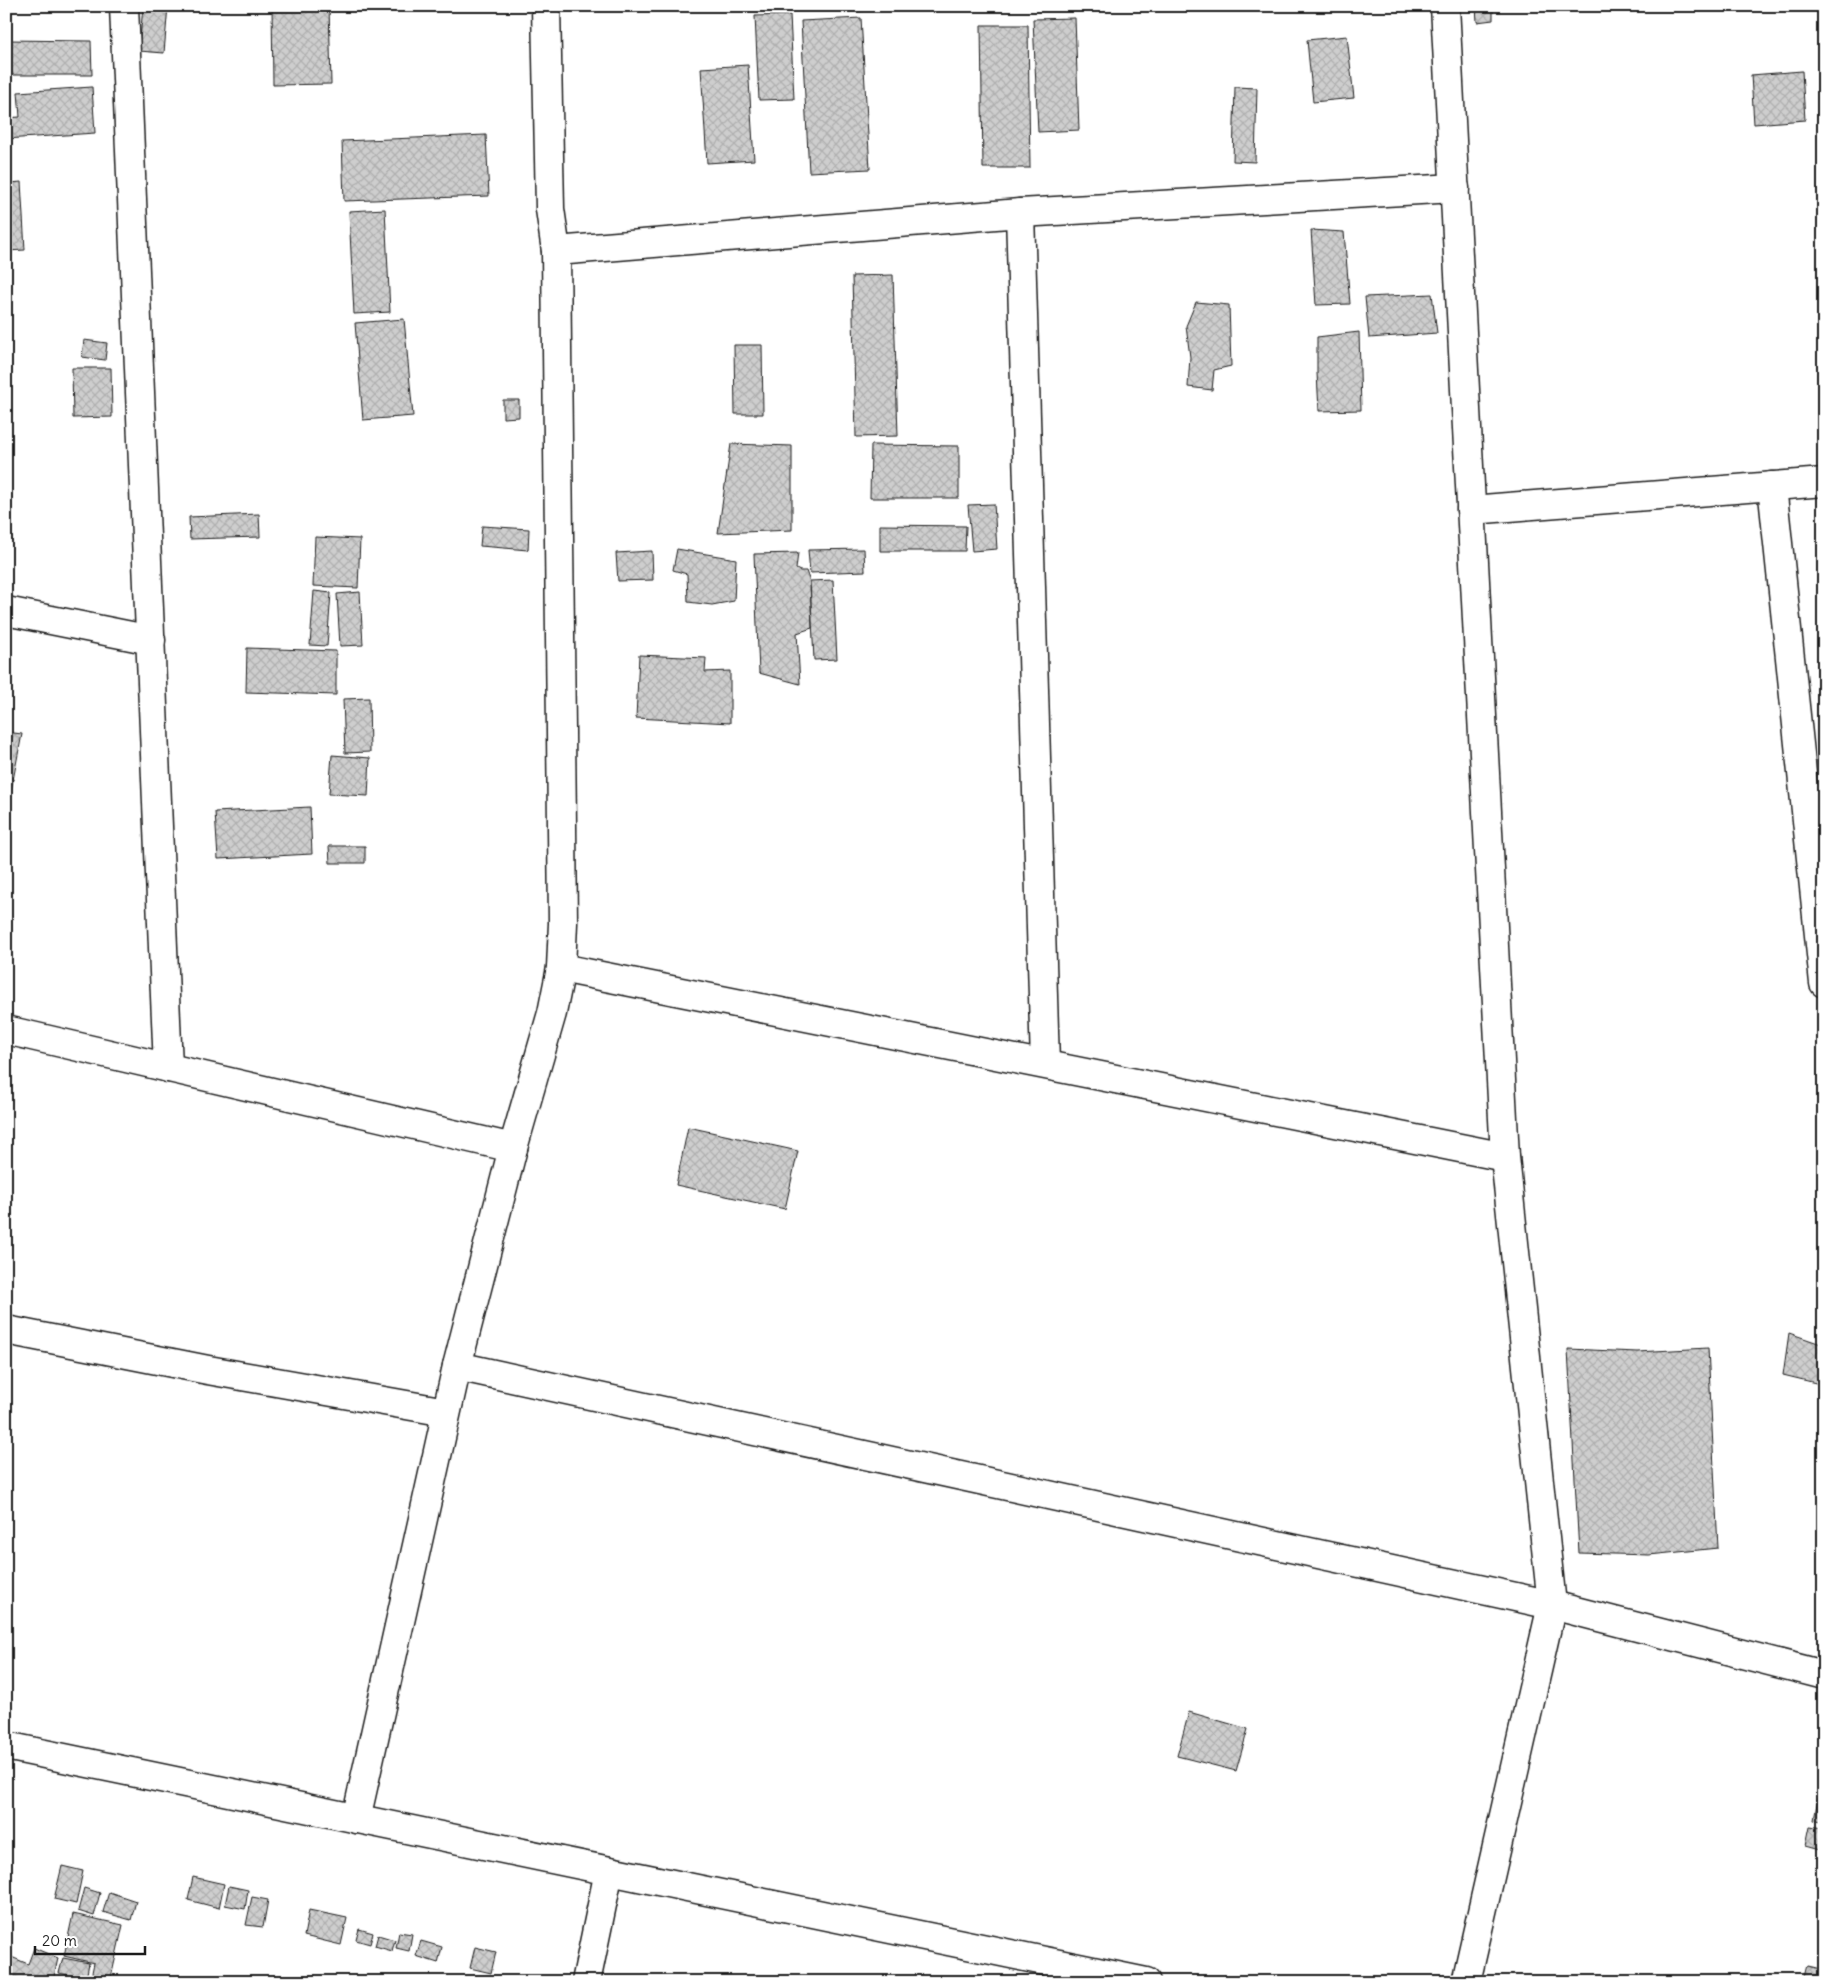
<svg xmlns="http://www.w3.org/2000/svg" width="1830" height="1988" viewBox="0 0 1830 1988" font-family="Delius,sans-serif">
	<defs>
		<pattern id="building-cross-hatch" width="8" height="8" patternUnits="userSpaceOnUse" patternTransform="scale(1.25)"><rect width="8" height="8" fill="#cecece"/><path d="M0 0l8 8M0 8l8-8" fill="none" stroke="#b0b0b0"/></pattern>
	</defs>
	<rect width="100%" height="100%" fill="#fff"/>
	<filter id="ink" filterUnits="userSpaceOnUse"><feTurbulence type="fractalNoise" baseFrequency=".02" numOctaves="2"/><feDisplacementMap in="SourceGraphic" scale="10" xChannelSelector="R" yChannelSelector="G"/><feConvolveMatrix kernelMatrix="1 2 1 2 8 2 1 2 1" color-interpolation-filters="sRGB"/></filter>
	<g filter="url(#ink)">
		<g fill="url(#building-cross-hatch)" stroke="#1c1c1c">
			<path d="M143 6H168L164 53 139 51Z"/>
			<path d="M272 6H329L331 84 273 85Z"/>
			<path d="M842 6H864V11L842 12Z"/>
			<path d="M1476 6H1493V20L1477 22Z"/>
			<path d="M790 15 794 99 759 100 755 16Z"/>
			<path d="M861 18 870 169 809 172 801 21Z"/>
			<path d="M1075 18 1079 130 1038 132 1033 19Z"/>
			<path d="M981 25H1028L1030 168H983Z"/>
			<path d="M1347 36 1354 98 1313 102 1307 40Z"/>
			<path d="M6 40 91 41 92 75H6Z"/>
			<path d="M748 65 754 160 707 163 701 68Z"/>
			<path d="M1802 71 1805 120 1754 124 1751 75Z"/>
			<path d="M92 87 95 133 6 139V118L20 117 18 92Z"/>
			<path d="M1235 87 1257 88 1255 162 1233 161Z"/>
			<path d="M486 135 489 196 344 201 342 141Z"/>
			<path d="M6 161H9L11 183 21 182 25 250 6 251Z"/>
			<path d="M385 209 390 312 354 314 349 211Z"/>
			<path d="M1311 230 1344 232 1350 304 1316 305Z"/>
			<path d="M893 275 898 436 856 437 852 276Z"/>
			<path d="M1432 294 1437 333 1369 338 1365 297Z"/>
			<path d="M1196 302 1229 305 1231 366 1214 370 1212 390 1188 387 1190 357 1186 326Z"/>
			<path d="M404 319 413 416 363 420 355 323Z"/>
			<path d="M1359 332 1361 410 1319 411 1317 373V337Z"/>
			<path d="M84 340 107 343 105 360 82 357Z"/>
			<path d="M734 345H762L763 414H735Z"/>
			<path d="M72 368H111L112 417 73 418Z"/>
			<path d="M503 400H519V417L503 418Z"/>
			<path d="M731 444 792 446V530L718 533Z"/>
			<path d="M871 445 959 446V498H870Z"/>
			<path d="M994 504 997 549 972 551 968 505Z"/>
			<path d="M259 514 260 537 190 539 189 517Z"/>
			<path d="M880 525 966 526 965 551H880Z"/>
			<path d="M482 526 529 529 528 550 480 546Z"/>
			<path d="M315 537 360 539 358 588 313 586Z"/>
			<path d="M677 549 736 559 734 601 712 605 688 602 687 574 673 570Z"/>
			<path d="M864 549 865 571 810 573 808 550Z"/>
			<path d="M652 551 653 580 618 581 616 553Z"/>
			<path d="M798 553 796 569 800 571H806L810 582 812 628 797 633 800 684 759 673 754 554Z"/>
			<path d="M833 580 837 659 814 660 810 581Z"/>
			<path d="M314 591 331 593 327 646 310 645Z"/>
			<path d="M360 592 363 645 340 646 337 594Z"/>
			<path d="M247 648 336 651V695L246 692Z"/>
			<path d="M639 655 706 658 705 672 730 671V723L636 718Z"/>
			<path d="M369 698 370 752 345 753 343 699Z"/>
			<path d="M6 732 22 734 6 816Z"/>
			<path d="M332 755 370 758 368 796 329 794Z"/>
			<path d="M310 807 312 854 218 859 215 812Z"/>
			<path d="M329 846H365V863H330Z"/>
			<path d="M688 1127 798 1151 785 1209 676 1185Z"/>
			<path d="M1789 1333 1824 1345V1385L1783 1375Z"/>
			<path d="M1708 1348 1718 1548 1649 1555 1579 1553 1568 1349 1637 1352Z"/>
			<path d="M1189 1712 1248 1729 1236 1771 1177 1756Z"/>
			<path d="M1824 1766V1823L1814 1820Z"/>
			<path d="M1810 1826 1824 1828V1850L1806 1845Z"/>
			<path d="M62 1866 83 1871 76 1904 54 1899Z"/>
			<path d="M193 1877 224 1884 219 1908 188 1900Z"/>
			<path d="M229 1886 248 1890 245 1909 225 1905Z"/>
			<path d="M84 1888 100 1893 94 1916 78 1911Z"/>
			<path d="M109 1892 136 1901 131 1920 103 1912Z"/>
			<path d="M252 1897 268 1900 263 1927 246 1925Z"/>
			<path d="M309 1910 347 1918 341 1945 304 1936Z"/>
			<path d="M73 1914 123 1925 110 1982H90L94 1963 64 1956Z"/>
			<path d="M359 1929 373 1933 370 1944 356 1940Z"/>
			<path d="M399 1932 412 1934 409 1951 396 1948Z"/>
			<path d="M378 1935 395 1940 392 1951 375 1946Z"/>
			<path d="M421 1941 442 1947 438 1963 416 1956Z"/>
			<path d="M475 1947 496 1952 491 1973 470 1968Z"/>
			<path d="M34 1948 58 1958 53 1982H6V1961L9 1956 28 1964Z"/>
			<path d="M63 1958 89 1963 86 1979 59 1973Z"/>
			<path d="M1807 1966 1824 1970V1982H1803Z"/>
			<path d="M59 1976 88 1982H58Z"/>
		</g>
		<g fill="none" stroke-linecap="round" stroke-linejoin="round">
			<defs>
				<g id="street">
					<path d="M124 6 168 1068"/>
					<path d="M1445 6 1505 1157 1552 1605 1466 1982"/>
					<path d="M1020 213 1045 1064"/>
					<path d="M556 251 1020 213 1455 188"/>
					<path d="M1772 486 1824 983"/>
					<path d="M1471 510 1824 482"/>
					<path d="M6 611 151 640"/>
					<path d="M561 968 1505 1157"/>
					<path d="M6 1030 513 1148"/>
					<path d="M6 1330 208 1370 446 1412"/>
					<path d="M457 1366 1552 1605 1824 1675"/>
					<path d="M356 1819 457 1366 513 1148 552 1013 561 968 563 923 556 251 550 209 546 6"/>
					<path d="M586 1982 609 1871"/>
				</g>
				<path id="secondary" d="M6 1746 1146 1982"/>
			</defs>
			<use href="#street" stroke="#1c1c1c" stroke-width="31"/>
			<use href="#secondary" stroke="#1c1c1c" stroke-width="31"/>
			<use href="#street" stroke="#fff" stroke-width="28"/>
			<use href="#secondary" stroke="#fff" stroke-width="28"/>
		</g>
	</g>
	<rect width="1830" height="1988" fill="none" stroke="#fff" stroke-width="25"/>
	<rect x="12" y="12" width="1805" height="1963" fill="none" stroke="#1c1c1c" stroke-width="2" filter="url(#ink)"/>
	<path d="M35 1946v8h110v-8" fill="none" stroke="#1c1c1c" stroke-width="2.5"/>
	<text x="42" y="1946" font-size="15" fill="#1c1c1c" stroke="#ffffff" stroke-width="4" paint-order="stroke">20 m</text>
</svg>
